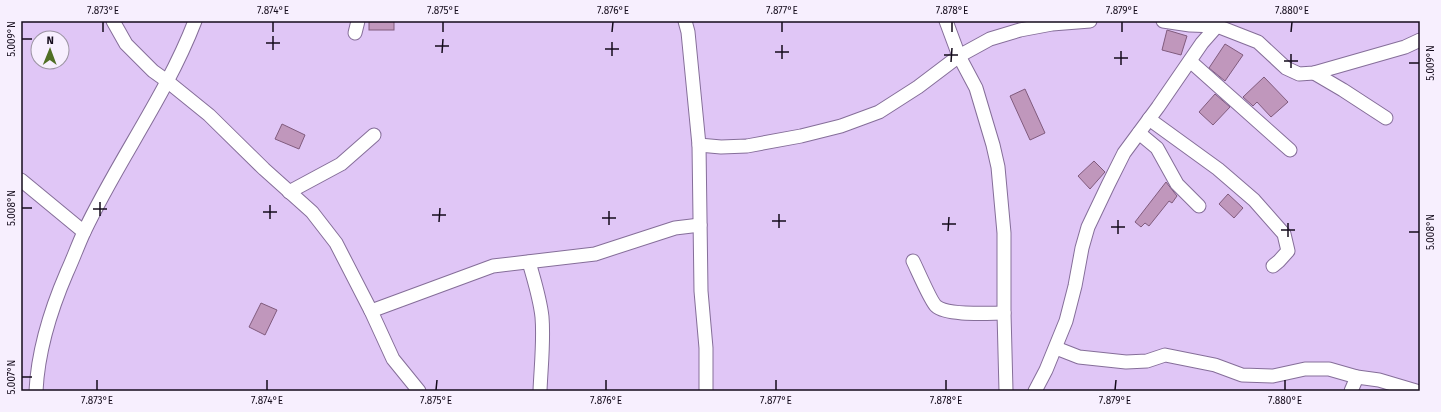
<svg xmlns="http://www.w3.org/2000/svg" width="1441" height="412" viewBox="0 0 1441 412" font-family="'Fira Sans',sans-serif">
	<rect width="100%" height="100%" fill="#e0c6f6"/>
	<g fill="#c097bc" stroke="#805b7d">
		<rect x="369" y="21" width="25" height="9"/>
		<path d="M1167 30 1187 36 1181 55 1162 50Z"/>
		<path d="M1225 44 1243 55 1225 81 1209 68Z"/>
		<path d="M1264 77 1288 102 1271 117 1257 102 1253 106 1243 97Z"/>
		<path d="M1025 89 1045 133 1030 140 1010 96Z"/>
		<path d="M1215 94 1230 107 1213 125 1199 112Z"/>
		<path d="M282 124 305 135 299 149 275 139Z"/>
		<path d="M1094 161 1105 172 1090 189 1078 176Z"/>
		<path d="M1166 182 1177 196 1172 203 1169 201 1149 226 1145 223 1141 227 1135 222Z"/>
		<path d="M1228 194 1243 208 1234 218 1219 204Z"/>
		<path d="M261 303 277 310 265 335 249 327Z"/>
	</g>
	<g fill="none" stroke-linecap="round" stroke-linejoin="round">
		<defs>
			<g id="minor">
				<path d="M113 21 126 44 153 71 167 81 209 115 264 169 312 212 336 243 371 311 393 359 419 391"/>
				<path d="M685 21 688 32 699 145 701 291 706 348V391"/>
				<path d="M946 21 959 56 976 88 993 145 998 167 1004 233V313L1006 391"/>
				<path d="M1163 21 1190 25 1217 26 1258 42 1286 68 1299 74 1314 73 1405 47 1420 40"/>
				<path d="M355 33 358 21"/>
				<path d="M1190 61 1290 150"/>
				<path d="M1314 73 1343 90 1386 118"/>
				<path d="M1149 119 1218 169 1254 200 1284 234 1288 251 1279 261 1273 266"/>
				<path d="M1139 133 1157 148 1177 184 1199 206"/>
				<path d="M699 145 721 147 747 146 801 136 841 126 879 112 918 87 959 56 990 39 1020 30 1052 24 1090 21"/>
				<path d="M21 180 84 232"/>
				<path d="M289 192 341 164 374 135"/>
				<path d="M913 261C917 269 931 302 936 306 947 316 989 313 1004 313"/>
				<path d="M529 262C534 280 540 298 542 317 544 341 541 366 540 391"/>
				<path d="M371 311 493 266 595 254 675 228 700 225"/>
				<path d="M1056 348 1079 357 1126 362 1147 361 1165 355 1215 365 1242 375 1273 376 1305 369H1329L1357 377 1379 380 1416 391"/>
				<path d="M36 391C38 350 51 309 67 272 73 259 78 245 84 232 118 160 166 96 195 21"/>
				<path d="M1035 391 1046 370 1066 321 1075 286 1082 248 1088 227 1108 185 1124 153 1158 107 1202 43 1217 26 1218 21"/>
				<path d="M1351 391 1357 377"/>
			</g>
		</defs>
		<use href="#minor" stroke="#856e99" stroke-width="15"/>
		<use href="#minor" stroke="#fff" stroke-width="13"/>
	</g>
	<path fill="none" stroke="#140b1b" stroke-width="1.5" d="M103 32V22M273 32V22M443 32V22M612 32 613 22M782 32V22M952 32V22M1122 32V22M1291 32 1292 22M22 39H32M266 43H280M435 46H449M605 49H619M273 50V36M775 52H789M442 53 443 39M944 55H958M612 56V42M1114 58H1128M782 59V45M1284 61H1298M951 62 952 48M1409 63H1419M1121 65V51M1291 68V54M22 208H32M93 209H107M263 212H277M432 215H446M100 216V202M602 218H616M270 219V205M772 221H786M439 222 440 208M942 224H956M609 225V211M1111 227H1125M779 228V214M1281 230H1295M948 231 949 217M1409 232H1419M1118 234V220M1288 237V223M22 377H32M97 390V380M267 390V380M436 390 437 380M606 390V380M776 390V380M946 390V380M1115 390 1116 380M1285 390V380"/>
	<rect width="1441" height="412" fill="none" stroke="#f7effe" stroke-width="44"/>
	<g transform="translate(50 50) rotate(1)"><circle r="19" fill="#f7effe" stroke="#9c94a3"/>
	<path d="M0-3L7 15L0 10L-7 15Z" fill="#506f25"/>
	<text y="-6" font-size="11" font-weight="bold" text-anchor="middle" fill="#140b1b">N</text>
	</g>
	<rect x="22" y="22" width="1397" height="368" fill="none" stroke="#140b1b" stroke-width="1.5"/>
	<g font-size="10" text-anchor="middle" fill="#140b1b">
		<text x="103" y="14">7.873°E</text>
		<text x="273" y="14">7.874°E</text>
		<text x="443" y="14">7.875°E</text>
		<text x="613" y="14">7.876°E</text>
		<text x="782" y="14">7.877°E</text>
		<text x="952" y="14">7.878°E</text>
		<text x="1122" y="14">7.879°E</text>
		<text x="1292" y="14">7.880°E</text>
		<text transform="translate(11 39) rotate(-90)" y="4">5.009°N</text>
		<text transform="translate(1430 63) rotate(-90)" y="4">5.009°N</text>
		<text transform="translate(11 208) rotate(-90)" y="4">5.008°N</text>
		<text transform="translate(1430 232) rotate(-90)" y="4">5.008°N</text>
		<text transform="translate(11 377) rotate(-90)" y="4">5.007°N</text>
		<text x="97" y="404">7.873°E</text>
		<text x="267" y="404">7.874°E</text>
		<text x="436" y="404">7.875°E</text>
		<text x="606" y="404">7.876°E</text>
		<text x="776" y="404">7.877°E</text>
		<text x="946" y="404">7.878°E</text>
		<text x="1115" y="404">7.879°E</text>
		<text x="1285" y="404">7.880°E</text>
	</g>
</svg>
